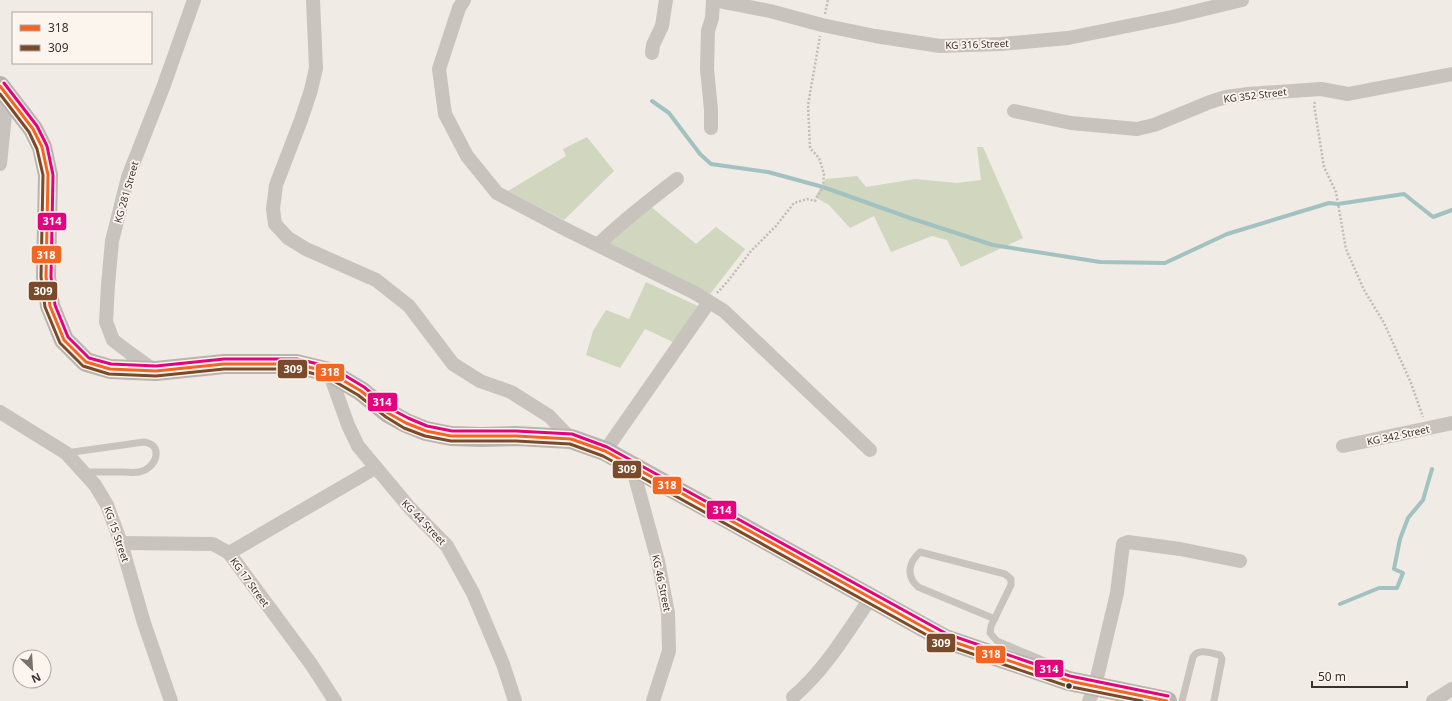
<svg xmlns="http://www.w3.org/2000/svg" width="1452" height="701" viewBox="0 0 1452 701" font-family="'Noto Sans',sans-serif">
	<rect width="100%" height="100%" fill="#f0ebe5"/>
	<g fill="#d1d6bf">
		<path d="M587 137 614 171 564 220 508 191 566 156 563 149Z"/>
		<path d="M977 147H983L1023 238 961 267 947 240 932 236 891 252 874 216 850 228 829 205 815 197 826 179 857 176 866 187 915 179 957 183 981 180Z"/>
		<path d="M651 207 696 244 716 227 745 249 710 294 605 244Z"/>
		<path d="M646 282 698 306 675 343 645 329 620 368 586 355 593 331 606 310 629 319Z"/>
	</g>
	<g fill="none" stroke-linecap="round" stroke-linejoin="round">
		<g stroke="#a1c2c1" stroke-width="4">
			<path d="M652 101 669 113 700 154 711 164 768 172 823 187 910 218 993 245 1100 262 1165 263 1227 234 1329 203 1338 204 1404 194 1433 217 1452 210"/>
			<path d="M1340 604 1379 588H1397L1403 573 1394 569 1400 539 1408 518 1423 500 1432 469"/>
		</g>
		<g stroke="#c2bbb6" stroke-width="2.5" stroke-dasharray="2 2" stroke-linecap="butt">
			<path d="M825 14 828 0"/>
			<path d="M1315 102 1314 105 1324 167 1336 192 1346 249 1364 290 1384 323 1411 383 1423 417"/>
			<path d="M717 293 728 281 751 251 776 226 794 203 807 199 815 201 823 187 824 174 819 158 810 148 808 105 820 36"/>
		</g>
		<g stroke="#c9c3be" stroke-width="7">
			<path d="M66 453 144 442C165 445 156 469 139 472 134 473 128 472 123 472 110 472 97 472 85 472"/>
			<path d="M995 619 918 587C906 576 908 563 920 552L1005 574 1011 579V585L991 626 990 633 997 641 1052 664 1061 669"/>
			<path d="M1182 701 1193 657C1199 648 1210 653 1220 655L1222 659 1214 701"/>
		</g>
		<g stroke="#c9c3be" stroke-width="14">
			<path d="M313 0 316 68 311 90 301 120 276 185 273 209 275 224 288 238 306 249 376 280 409 306 453 364 480 381 511 392 549 416 571 439"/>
			<path d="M464 0 459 8 439 69 445 114 467 156 497 193 569 231 695 293 724 311 870 450"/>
			<path d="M713 0 770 11 822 25 875 36 940 46 1001 44 1068 38 1172 17 1242 0"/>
			<path d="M652 53 653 45 662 26 666 0"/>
			<path d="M1014 111 1071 123 1137 129 1154 125 1210 102 1226 97 1248 94 1321 89 1348 94 1452 74"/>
			<path d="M711 128V110L707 69 708 31 712 18 713 0"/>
			<path d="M0 164 7 95"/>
			<path d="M598 245C622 221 650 200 677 179"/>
			<path d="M155 371 130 353 113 340 106 322 108 285 112 241 128 177 164 85 194 0"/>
			<path d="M329 372 348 425 358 446 409 507 447 546 473 593 503 664 515 701"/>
			<path d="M0 412 66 453 95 485 107 505 121 543 144 623 171 701"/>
			<path d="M1343 446 1452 423"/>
			<path d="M605 451 709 302"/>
			<path d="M632 466 658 561 668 613 669 651 653 701"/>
			<path d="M121 543 213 544 229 553 311 664 335 701"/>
			<path d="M229 553 375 468"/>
			<path d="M793 697C825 670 846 634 870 599"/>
			<path d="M1089 701 1095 686 1117 593 1123 544 1128 542 1180 549 1240 561"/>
			<path d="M1433 701 1452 689"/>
		</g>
		<path stroke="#bab3ae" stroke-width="20" d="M0 86 33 129 42 147 48 175 46 277 50 306 64 340 86 362 110 369 156 371 224 364H296L329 372 361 391 388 413 406 423 426 431 451 436 481 437 516 436 571 439 605 451 945 639 1069 681 1167 701"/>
		<defs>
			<path id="bus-1" d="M0 86 33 129 42 147 48 175 46 277 50 306 64 340 86 362 110 369 156 371 224 364H296L329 372 361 391 388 413 406 423 426 431 451 436H516L571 439 605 451 945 639 1069 681 1167 701"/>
			<path id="bus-2" d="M0 94 29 132 37 149 43 175 41 277 45 307 60 343 83 366 109 374 156 376 224 369H295L327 377 358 395 386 417 404 428 425 436 451 441H516L570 444 603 456 943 644 1067 686 1142 701"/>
			<path id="bus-3" d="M4 83 37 126 47 146 53 175 51 277 55 305 68 337 89 358 111 364 156 366 224 359H297L331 367 364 387 391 409 408 418 427 426 452 431H516L572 434 607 447 947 634 1070 676 1168 696"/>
		</defs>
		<use href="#bus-1" stroke="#fbf5ee" stroke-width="6"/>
		<use href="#bus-2" stroke="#fbf5ee" stroke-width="6"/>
		<use href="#bus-3" stroke="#fbf5ee" stroke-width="6"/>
		<use href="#bus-1" stroke="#f26522" stroke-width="3"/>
		<use href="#bus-2" stroke="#7a4b2a" stroke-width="3"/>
		<use href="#bus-3" stroke="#e5007d" stroke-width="3"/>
	</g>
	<circle fill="#3b302b" stroke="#fbf5ee" stroke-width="1.5" cx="1069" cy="686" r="3.5"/>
	<g text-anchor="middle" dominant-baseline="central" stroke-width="3.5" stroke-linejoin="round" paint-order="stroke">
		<g font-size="10" fill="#3b302b" stroke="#fbf5ee">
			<text transform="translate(977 44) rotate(-2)">KG 316 Street</text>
			<text transform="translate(1255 95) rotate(-7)">KG 352 Street</text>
			<text transform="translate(126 192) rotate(-74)">KG 281 Street</text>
			<text transform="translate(1398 435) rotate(-12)">KG 342 Street</text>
			<text transform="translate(424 522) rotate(46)">KG 44 Street</text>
			<text transform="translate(117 534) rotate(71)">KG 15 Street</text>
			<text transform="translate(250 582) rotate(54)">KG 17 Street</text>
			<text transform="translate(662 583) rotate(78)">KG 46 Street</text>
		</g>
	</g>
	<g stroke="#fbf5ee" stroke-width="1.5">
		<rect x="37" y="212" width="30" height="19" rx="4" fill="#e5007d"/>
		<rect x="31" y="245" width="31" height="19" rx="4" fill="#f26522"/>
		<rect x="28" y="281" width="30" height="20" rx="4" fill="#7a4b2a"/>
		<rect x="277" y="359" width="31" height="20" rx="4" fill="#7a4b2a"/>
		<rect x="315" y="363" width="30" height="19" rx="4" fill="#f26522"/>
		<rect x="367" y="392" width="31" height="20" rx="4" fill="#e5007d"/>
		<rect x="612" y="460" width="30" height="19" rx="4" fill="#7a4b2a"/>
		<rect x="652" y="476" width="30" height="19" rx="4" fill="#f26522"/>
		<rect x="706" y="500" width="31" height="20" rx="4" fill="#e5007d"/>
		<rect x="926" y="633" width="30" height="20" rx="4" fill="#7a4b2a"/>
		<rect x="975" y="645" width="31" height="19" rx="4" fill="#f26522"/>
		<rect x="1034" y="659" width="30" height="19" rx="4" fill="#e5007d"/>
	</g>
	<g font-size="11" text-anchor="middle" font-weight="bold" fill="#fff">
		<text x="52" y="225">314</text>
		<text x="46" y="259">318</text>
		<text x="43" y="295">309</text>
		<text x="293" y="373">309</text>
		<text x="330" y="376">318</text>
		<text x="382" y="406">314</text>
		<text x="627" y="473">309</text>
		<text x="667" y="489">318</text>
		<text x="722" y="514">314</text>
		<text x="941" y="647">309</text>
		<text x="991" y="658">318</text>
		<text x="1049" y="673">314</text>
	</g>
	<rect x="12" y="12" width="140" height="52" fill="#fbf5ee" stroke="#aea6a0"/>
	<rect x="20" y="25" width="20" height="6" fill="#f26522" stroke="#aea6a0"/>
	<text x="48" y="32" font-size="12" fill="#3b302b">318</text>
	<rect x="20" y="45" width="20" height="6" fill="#7a4b2a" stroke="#aea6a0"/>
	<text x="48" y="52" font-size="12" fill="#3b302b">309</text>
	<g transform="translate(32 669) rotate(155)"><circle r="19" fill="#fbf5ee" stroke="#aea6a0"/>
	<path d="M0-3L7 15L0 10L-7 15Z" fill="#7a716c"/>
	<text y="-6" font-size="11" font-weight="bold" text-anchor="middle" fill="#3b302b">N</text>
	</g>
	<path d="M1312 681v6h95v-6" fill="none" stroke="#3b302b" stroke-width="2"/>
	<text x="1318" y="681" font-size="12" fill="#3b302b" stroke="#fbf5ee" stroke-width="3" paint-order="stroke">50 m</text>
</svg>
